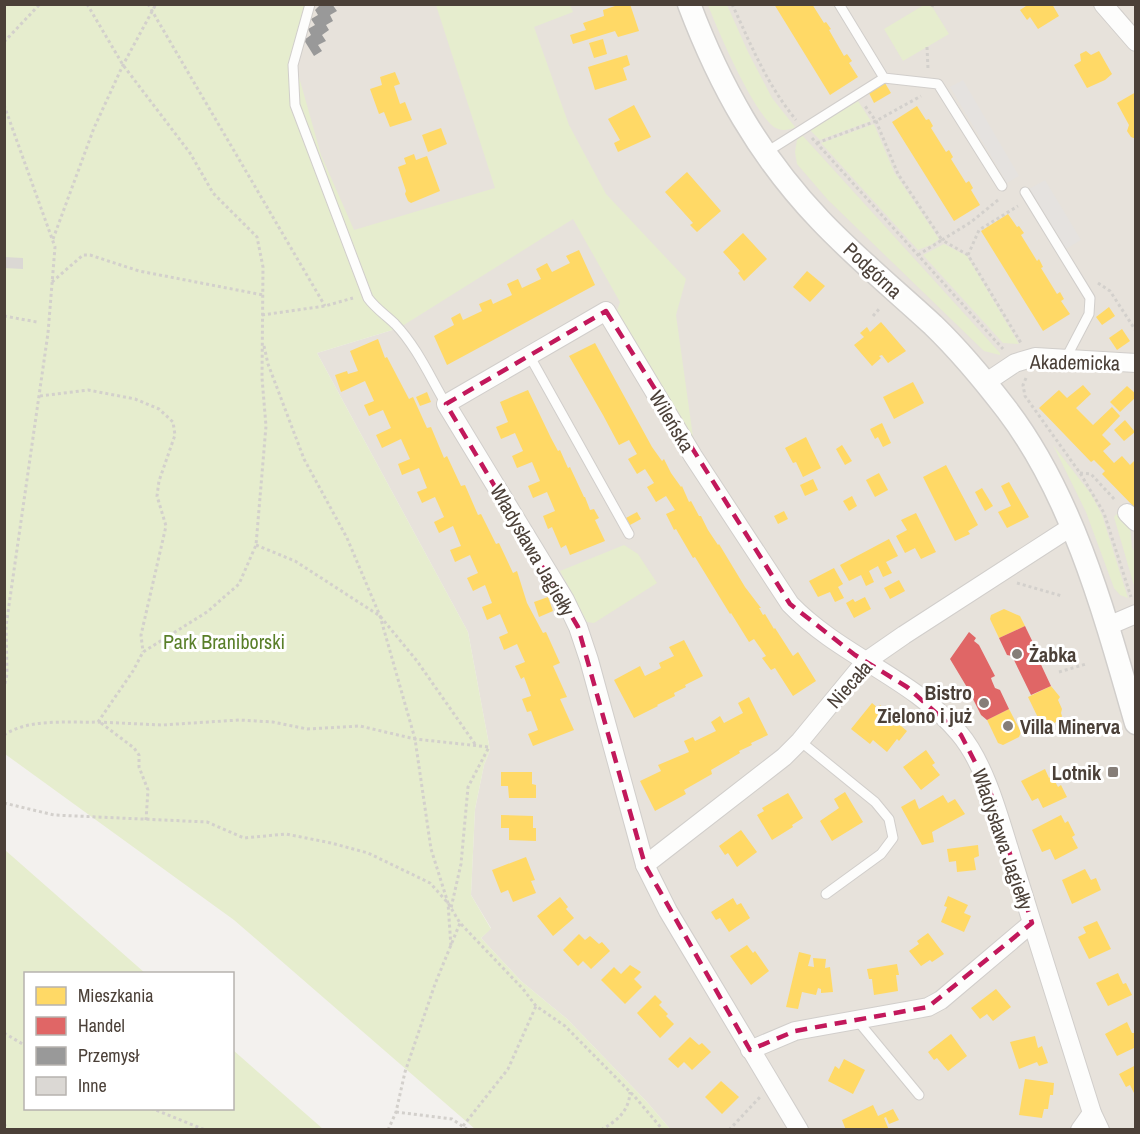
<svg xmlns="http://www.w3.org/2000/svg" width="1140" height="1134" viewBox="0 0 1140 1134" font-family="'Archivo Narrow',sans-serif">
	<rect width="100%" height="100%" fill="#f3f1ee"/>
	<path fill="#e7e2db" d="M212 5H1135V1129H670L646 1101 567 1019 521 981 481 938 491 928 471 895 475 809 484 765 490 750 468 632 317 353 399 328Z"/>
	<g fill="#e6edce">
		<path d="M5 5H306L293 46 299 77 321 155 354 230 495 188 436 5H570L573 12 534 27 569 125 606 194 686 279 676 315 693 437 626 343 617 311 620 302 573 219 399 328 317 353 468 632 490 750 484 765 475 809 471 895 491 929 481 938 521 981 567 1019 646 1101 670 1129H475L234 920 5 754Z"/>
		<path d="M708 5H727L748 52 772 98 795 127 794 128C788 130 781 131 776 128 755 117 717 29 708 5Z"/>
		<path d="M924 5H931L949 34 903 61 884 29Z"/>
		<path d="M858 101 871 121 820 140 810 130Z"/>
		<path d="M874 124 894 172 939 239 933 244 918 250 821 143Z"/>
		<path d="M802 135 1000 353V355L984 351 828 200 797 164 795 152 797 140Z"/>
		<path d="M944 244 967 256 1019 344 1003 343 923 255Z"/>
		<path d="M1053 445 1091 494 1102 515 1128 598 1120 595 1114 588 1086 512Z"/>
		<path d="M1118 513 1130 526 1132 548 1135 552V589L1114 517Z"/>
		<path d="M624 545 638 554 657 583 594 623 587 622 560 571Z"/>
		<path d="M5 850 145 973 26 974V1108H232L233 1050 323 1129H5Z"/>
	</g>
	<g fill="#e5e2df">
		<path d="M963 80 1019 176 1007 183 950 87Z"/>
		<path d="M1045 180 1081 240 1066 249 1029 189Z"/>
	</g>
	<g fill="#ffd966">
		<path d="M621 4H630L639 31 618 37 615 31 573 44 570 35 586 30 583 23 604 16 603 10Z"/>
		<path d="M774 4H812L824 23 826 22 831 29 829 30 844 56 847 54 852 61 849 63 858 77 830 95Z"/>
		<path d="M1029 4H1052L1059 16 1038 29 1030 17 1027 20 1020 10Z"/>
		<path d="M603 39 607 54 594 58 589 43Z"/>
		<path d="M1086 51 1091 55 1099 51 1112 74 1105 80 1087 88 1074 65 1081 61 1080 54Z"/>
		<path d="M627 55 630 65 623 68 627 80 595 90 588 67Z"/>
		<path d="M395 72 400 84 394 86 400 104 405 102 412 120 390 127 384 112 379 114 370 89 382 85 380 77Z"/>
		<path d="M885 83 891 93 874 103 869 93Z"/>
		<path d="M1136 92V139L1131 137 1127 131 1129 125 1117 103Z"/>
		<path d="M634 105 651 137 618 152 614 143 620 140 608 119Z"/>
		<path d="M917 106 926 120 929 119 933 126 931 128 946 152 949 150 953 157 951 159 966 183 969 181 973 188 971 190 980 205 954 221 892 122Z"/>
		<path d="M441 128 447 144 428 152 422 135Z"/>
		<path d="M414 154 416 160 427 156 440 191 411 203 408 201 405 194 406 191 398 167 406 164 404 158Z"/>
		<path d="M687 172 721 211 697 232 690 225 693 223 665 192Z"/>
		<path d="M1008 214 1017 227 1019 226 1024 233 1021 235 1037 261 1039 259 1043 267 1041 268 1057 294 1060 292 1064 299 1061 301 1070 314 1043 331 981 231Z"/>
		<path d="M743 233 767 259 744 281 738 273 740 271 723 252Z"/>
		<path d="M579 250 595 285 447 365 434 336 454 325 451 318 460 313 463 320 482 311 479 304 491 299 493 304 512 295 507 284 518 279 522 288 541 279 536 269 547 263 552 272 570 263 566 256Z"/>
		<path d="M807 271 825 286 810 302 793 287Z"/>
		<path d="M1109 307 1115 316 1102 325 1096 317Z"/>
		<path d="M881 322 906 351 888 363 882 355 879 356 881 358 872 366 854 345 864 337 860 333 867 327 870 332Z"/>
		<path d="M1122 329 1130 341 1117 350 1109 338Z"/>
		<path d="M378 339 385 358 387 357 409 399 413 397 427 428 431 427 444 458 447 456 461 486 465 485 478 515 481 514 496 544 499 543 513 573 517 571 527 603 543 633 546 632 560 663 553 666 567 697 560 699 574 730 533 746 528 734 538 730 531 711 527 712 522 699 531 696 524 677 521 679 515 666 525 662 517 644 504 650 499 637 508 633 500 614 487 620 482 607 492 603 485 585 473 591 467 578 478 573 470 555 455 562 450 550 461 546 453 526 439 533 434 522 444 517 435 497 422 503 417 492 427 488 419 468 402 475 398 464 410 459 401 439 382 448 376 435 391 428 383 410 369 416 364 405 374 401 365 381 341 392 335 375 347 371 348 374 358 371 350 351Z"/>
		<path d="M595 343 652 447 662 461 664 459 671 473 681 487 682 486 689 502 691 501 699 516H701L708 530 718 545 719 544 745 587 761 608H759L763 615 765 614 774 629 775 628 793 656 798 652 816 681 793 696 775 668 771 670 762 658 766 656 754 639 749 642 731 613 730 614 695 557 693 558 676 529 674 530 666 514 675 510 666 496 656 502 647 487 654 483 645 469 637 474 628 459 637 454 629 440 619 445 603 415 569 356Z"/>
		<path d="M913 382 924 403 894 419 883 397Z"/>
		<path d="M1083 385 1091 394 1076 408 1093 425 1112 407 1120 416 1102 435 1111 444 1103 451 1114 463 1122 456 1130 465 1135 460 1136 462V509L1102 474 1105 471 1094 460 1091 462 1039 408 1059 390 1067 398Z"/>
		<path d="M1127 386 1136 394V397L1120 412 1110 402Z"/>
		<path d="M528 390 551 438 558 451 560 450 568 468 570 467 584 497H585L590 510 594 509 599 518 595 520 605 541 570 555 566 545 561 548 552 527 548 529 543 516 555 511 547 492 533 498 528 486 540 481 532 462 517 468 512 456 523 451 515 433 501 439 496 427 508 422 500 402Z"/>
		<path d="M427 392 431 402 420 406 416 397Z"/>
		<path d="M1125 420 1135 432 1124 441 1114 430Z"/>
		<path d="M882 423 891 443 883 447 878 437 875 439 870 429Z"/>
		<path d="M806 437 821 468 803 477 796 462 793 463 785 448Z"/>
		<path d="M842 445 852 461 845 465 836 449Z"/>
		<path d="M946 465 978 525 968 531 970 534 955 541 923 477Z"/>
		<path d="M879 473 888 490 875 497 866 480Z"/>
		<path d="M813 479 818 490 805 496 800 485Z"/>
		<path d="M1009 482 1029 517 1007 528 998 512 1011 506 1001 486Z"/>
		<path d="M982 488 993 506 985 511 975 492Z"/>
		<path d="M852 496 857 506 849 511 843 501Z"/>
		<path d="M784 511 788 519 778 524 774 516Z"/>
		<path d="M637 512 641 519 630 525 626 518Z"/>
		<path d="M916 513 936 552 921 559 915 548 905 553 896 536 907 530 901 520Z"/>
		<path d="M889 539 898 556 886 562 892 573 883 577 878 566 869 571 874 582 866 586 861 575 849 581 840 565Z"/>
		<path d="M834 568 843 584 838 587 844 598 835 602 830 592 818 597 809 581Z"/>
		<path d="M899 580 905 591 890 599 884 588Z"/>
		<path d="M548 597 553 611 539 617 534 602Z"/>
		<path d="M865 597 871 609 854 618 846 603 853 599 855 602Z"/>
		<path d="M1004 609 1020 616 1025 626 999 638 990 619 991 615Z"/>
		<path d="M684 640 703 676 685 685 686 687 674 693 675 696 657 705 658 706 634 718 614 680 640 666 645 676 661 668 659 663 674 656 669 647Z"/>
		<path d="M1051 686 1060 697 1058 700 1062 709 1061 713 1062 716 1060 720 1046 727 1042 726 1028 697Z"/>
		<path d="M749 697 768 735 751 743 752 745 739 751 740 753 711 770 712 774 684 790 686 794 655 811 640 781 661 771 658 765 689 752 684 741 693 737 695 741 716 731 711 722 720 716 724 723 743 713 738 703Z"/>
		<path d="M872 703 878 708 880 705 897 719 895 721 907 731 899 741 897 739 887 752 873 740 870 744 851 729Z"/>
		<path d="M1009 709 1021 732 1019 737 1003 745 998 743 987 720Z"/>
		<path d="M926 750 935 763 932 765 940 775 921 790 903 767Z"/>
		<path d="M1045 769 1049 778 1052 776 1058 787 1061 785 1067 797 1043 808 1038 798 1032 801 1021 781Z"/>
		<path d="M501 772H532V784L536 785V798H509L508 786H501Z"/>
		<path d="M845 792 863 822 832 841 820 821 839 808 834 799Z"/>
		<path d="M788 793 803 818 792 825 793 827 772 840 757 815 764 811 762 808Z"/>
		<path d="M943 795 948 803 955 799 965 814 932 832 934 842 922 845 901 807 915 799 919 809Z"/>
		<path d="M501 815 533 816V828H536V841L509 840V828H501Z"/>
		<path d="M1061 815 1065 823 1068 821 1075 835 1072 837 1078 848 1055 860 1050 849 1042 852 1032 830Z"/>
		<path d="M741 830 757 852 737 867 728 853 725 855 719 846Z"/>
		<path d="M978 845 979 856 974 858 976 870 957 872 956 861 949 862 947 849Z"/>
		<path d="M526 857 535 880 531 881 536 893 513 902 508 890 501 893 492 870Z"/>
		<path d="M1085 869 1091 880 1096 878 1101 890 1072 904 1062 880Z"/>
		<path d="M948 896 968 905 964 913 971 916 964 932 941 922 947 907 944 906Z"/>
		<path d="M560 897 568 907 566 909 574 918 553 936 537 916Z"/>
		<path d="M733 898 737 905 741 903 750 918 729 932 720 918 716 920 711 912Z"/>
		<path d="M1097 921 1111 949 1089 959 1078 937 1086 933 1083 927Z"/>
		<path d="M928 933 944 954 932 962 930 960 921 966 909 951 919 944 917 941Z"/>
		<path d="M579 934 585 940 590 936 599 944 602 942 610 951 591 969 583 961 578 966 563 950Z"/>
		<path d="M747 945 753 953 755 951 769 971 751 985 730 956Z"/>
		<path d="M799 952 811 955 808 966 814 967 813 958 826 959 825 968 830 967 833 992 821 993V989L818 988 816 995 802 992 798 1009 786 1007Z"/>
		<path d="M897 964 899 975H896L898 991 874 995 872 979H869L867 969Z"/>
		<path d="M630 965 641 972 634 979 642 987 625 1004 601 980 614 967 621 974Z"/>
		<path d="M1118 973 1123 984 1126 983 1132 995 1108 1006 1096 983Z"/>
		<path d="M996 989 1011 1007 993 1021 987 1014 980 1019 971 1008Z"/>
		<path d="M655 995 662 1002 659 1005 668 1014 666 1016 674 1024 660 1038 637 1013Z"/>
		<path d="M1127 1022 1132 1033H1136V1047L1117 1056 1105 1034Z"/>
		<path d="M951 1034 967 1056 948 1071 937 1058 934 1060 928 1052Z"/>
		<path d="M1035 1036 1038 1048 1042 1046 1048 1063 1039 1066 1037 1062 1019 1069 1010 1042Z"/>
		<path d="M690 1037 699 1045 702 1043 711 1052 692 1070 684 1062 678 1068 668 1059Z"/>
		<path d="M844 1059 865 1070 853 1094 828 1081 835 1066 839 1069Z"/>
		<path d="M1136 1065V1097L1130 1085 1126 1087 1119 1074Z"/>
		<path d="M1025 1079 1054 1083 1053 1095H1050L1048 1109H1044L1042 1118 1019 1115Z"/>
		<path d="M721 1081 739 1097 722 1114 705 1097Z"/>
		<path d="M873 1105 878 1116 893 1109 899 1120 889 1124 886 1117 884 1118 889 1130H846L842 1120Z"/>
	</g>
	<g fill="#e06666">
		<path d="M1025 626 1039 655 1037 656 1051 686 1031 695 1012 656 1007 655 999 638Z"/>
		<path d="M969 632 976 638 974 641 979 645 995 676 991 678 992 681 995 688 1000 690 1009 709 987 720 981 715 968 689 950 659Z"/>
	</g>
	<path fill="#999" d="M321 4H332L337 11 330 15 333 21 326 25 329 30 322 35 326 41 318 45 322 51 314 56 304 40 311 35 308 29 315 25 311 19 318 15 315 10Z"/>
	<path fill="#dbd8d4" d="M4 257 23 258V269L4 268Z"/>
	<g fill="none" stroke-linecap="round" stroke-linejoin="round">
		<defs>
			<g id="service">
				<path d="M310 4 293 65 295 105 368 298C376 309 386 315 395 324 417 347 430 377 446 404"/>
				<path d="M839 4 884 78 938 84 1002 186"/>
				<path d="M765 153 884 78"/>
				<path d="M1025 192 1090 298 1089 314 1066 358"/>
				<path d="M529 355 629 534"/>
				<path d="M800 741 875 802 889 819 893 838 881 854 826 894"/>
				<path d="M857 1020 919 1095"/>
			</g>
			<g id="minor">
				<path d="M1103 4 1136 42"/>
				<path d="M985 383 1015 363 1035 357 1136 363"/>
				<path d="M1127 513 1136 522"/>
				<path d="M1108 626 1136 614"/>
				<path d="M645 865 784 757 800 741 865 662 904 635 1071 527"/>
				<path d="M750 1050 795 1031 928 1007 941 1000 1032 923"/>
				<path d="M799 1130 668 911 645 865 589 660 578 627 565 600 446 404 606 311 693 456 790 604C840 656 913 678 959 733 988 767 1002 829 1016 871 1041 952 1067 1033 1092 1113L1100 1130"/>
				<path d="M1080 1130 1092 1113"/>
			</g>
			<path id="tertiary" d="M689 4C720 86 759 156 820 220 855 257 895 290 933 325 960 351 984 380 1007 410 1074 498 1106 619 1136 723"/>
		</defs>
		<use href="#service" stroke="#d1cecb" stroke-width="11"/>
		<use href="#minor" stroke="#d1cecb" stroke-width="20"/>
		<use href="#tertiary" stroke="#d1cecb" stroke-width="25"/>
		<g stroke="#d3d0cc" stroke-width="3" stroke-dasharray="3 3" stroke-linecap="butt">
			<path d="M148 4 325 306"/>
			<path d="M732 4C752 47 766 83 796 120"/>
			<path d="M932 7 933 4"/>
			<path d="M4 42 40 4"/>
			<path d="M927 47 928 69"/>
			<path d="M4 105 55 247 48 333 6 626 7 674 4 689"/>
			<path d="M812 138 1003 349"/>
			<path d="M817 143 876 121 865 106"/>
			<path d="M998 200 971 222 942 240 968 255 1021 343"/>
			<path d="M53 239 94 128 123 65 156 4"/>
			<path d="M918 255 942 240 898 174 876 121 921 96"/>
			<path d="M968 255 979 230 1018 206"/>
			<path d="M52 282 83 255H90L139 271 263 295"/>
			<path d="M1098 283 1110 291 1136 331"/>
			<path d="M262 315 325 306 353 298"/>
			<path d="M4 316 37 322"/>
			<path d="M873 316 879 309"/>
			<path d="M264 346 268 364 304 459 347 538 380 616 415 739 431 849 448 903 451 947"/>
			<path d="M1026 378 1023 385 1025 396 1080 473 1104 513 1131 597"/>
			<path d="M40 396 88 390 135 399 159 409 173 422 175 435 159 481 157 496 166 526 141 635 143 652"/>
			<path d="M1080 473 1091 474 1116 501"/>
			<path d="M256 545 295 561 380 616 417 661 475 744"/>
			<path d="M1017 583 1062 596"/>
			<path d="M1059 672 1086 664"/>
			<path d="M98 722 162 725 239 720 273 722 307 729 360 726 415 739 489 747 468 787 461 864 451 908"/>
			<path d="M101 723 134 748 139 755V767L148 790 146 820"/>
			<path d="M4 735C29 718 69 723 98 722L133 671 143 652 207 612 239 584 256 545 266 426 262 378 263 267 257 237 213 193 190 153 123 65 87 4"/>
			<path d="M4 803 54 815 207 822 244 838 286 834 331 843 368 853 430 883 448 903 460 923 523 989 536 1006 565 1026 635 1097 663 1130"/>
			<path d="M4 1033 26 1046"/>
			<path d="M151 1108 205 1130"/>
			<path d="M396 1112 452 1119 468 1130"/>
			<path d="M4 1124 9 1130"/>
			<path d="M463 1126 508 1069 536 1006"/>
			<path d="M388 1130 396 1112 405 1072 435 984 460 923"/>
			<path d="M601 1130C618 1120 629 1111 630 1092"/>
			<path d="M729 1130 760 1097"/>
		</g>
		<use href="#service" stroke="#fdfdfc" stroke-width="9"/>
		<use href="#minor" stroke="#fdfdfc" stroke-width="18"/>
		<use href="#tertiary" stroke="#fdfdfc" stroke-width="22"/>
	</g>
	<path fill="none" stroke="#c2185b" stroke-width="4.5" stroke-dasharray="12 8" stroke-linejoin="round" d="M606 311 790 604 855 655 907 687 961 735 990 791 1032 923 928 1007 795 1031 750 1050 645 865 578 627 446 404Z"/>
	<g fill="#867e78" stroke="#fff" stroke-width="2">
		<circle cx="1017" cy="654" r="6"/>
		<circle cx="984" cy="703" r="6"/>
		<circle cx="1008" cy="726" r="6"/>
		<rect x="1107" y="766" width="12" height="12" rx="3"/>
	</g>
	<g text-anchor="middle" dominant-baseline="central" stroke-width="6" stroke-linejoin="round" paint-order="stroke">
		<g font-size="20" fill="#4b4038" stroke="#fff">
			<text transform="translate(873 270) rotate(43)">Podgórna</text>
			<text transform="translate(1075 362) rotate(1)">Akademicka</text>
			<text transform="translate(672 421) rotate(59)">Wileńska</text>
			<text transform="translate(533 550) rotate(60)">Władysława Jagiełły</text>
			<text transform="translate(849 684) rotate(-48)">Niecała</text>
			<text transform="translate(1003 839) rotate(71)">Władysława Jagiełły</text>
		</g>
		<g font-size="20" fill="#597f29" stroke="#fff">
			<text x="224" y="641">Park Braniborski</text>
		</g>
		<g font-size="20" font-weight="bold" fill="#4b4038" stroke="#fff" text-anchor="start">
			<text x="1029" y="654">Żabka</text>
			<text x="972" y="692" text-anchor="end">Bistro<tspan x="972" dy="23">Zielono i już</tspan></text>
			<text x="1020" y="726">Villa Minerva</text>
			<text x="1101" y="772" text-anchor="end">Lotnik</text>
		</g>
	</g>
	<rect width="1140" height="1134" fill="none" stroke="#4b4038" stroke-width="12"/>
	<rect x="24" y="972" width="210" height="138" fill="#ffffff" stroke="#b7b3af" stroke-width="1.5"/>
	<rect x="36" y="987" width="30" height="18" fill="#ffd966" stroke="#b7b3af" stroke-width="1.5"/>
	<text x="78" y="1002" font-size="18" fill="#4b4038">Mieszkania</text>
	<rect x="36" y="1017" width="30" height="18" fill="#e06666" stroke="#b7b3af" stroke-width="1.5"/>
	<text x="78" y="1032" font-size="18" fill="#4b4038">Handel</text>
	<rect x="36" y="1047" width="30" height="18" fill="#999999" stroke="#b7b3af" stroke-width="1.5"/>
	<text x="78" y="1062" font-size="18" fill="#4b4038">Przemysł</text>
	<rect x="36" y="1077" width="30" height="18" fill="#dbd8d4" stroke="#b7b3af" stroke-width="1.5"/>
	<text x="78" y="1092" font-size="18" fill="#4b4038">Inne</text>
</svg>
